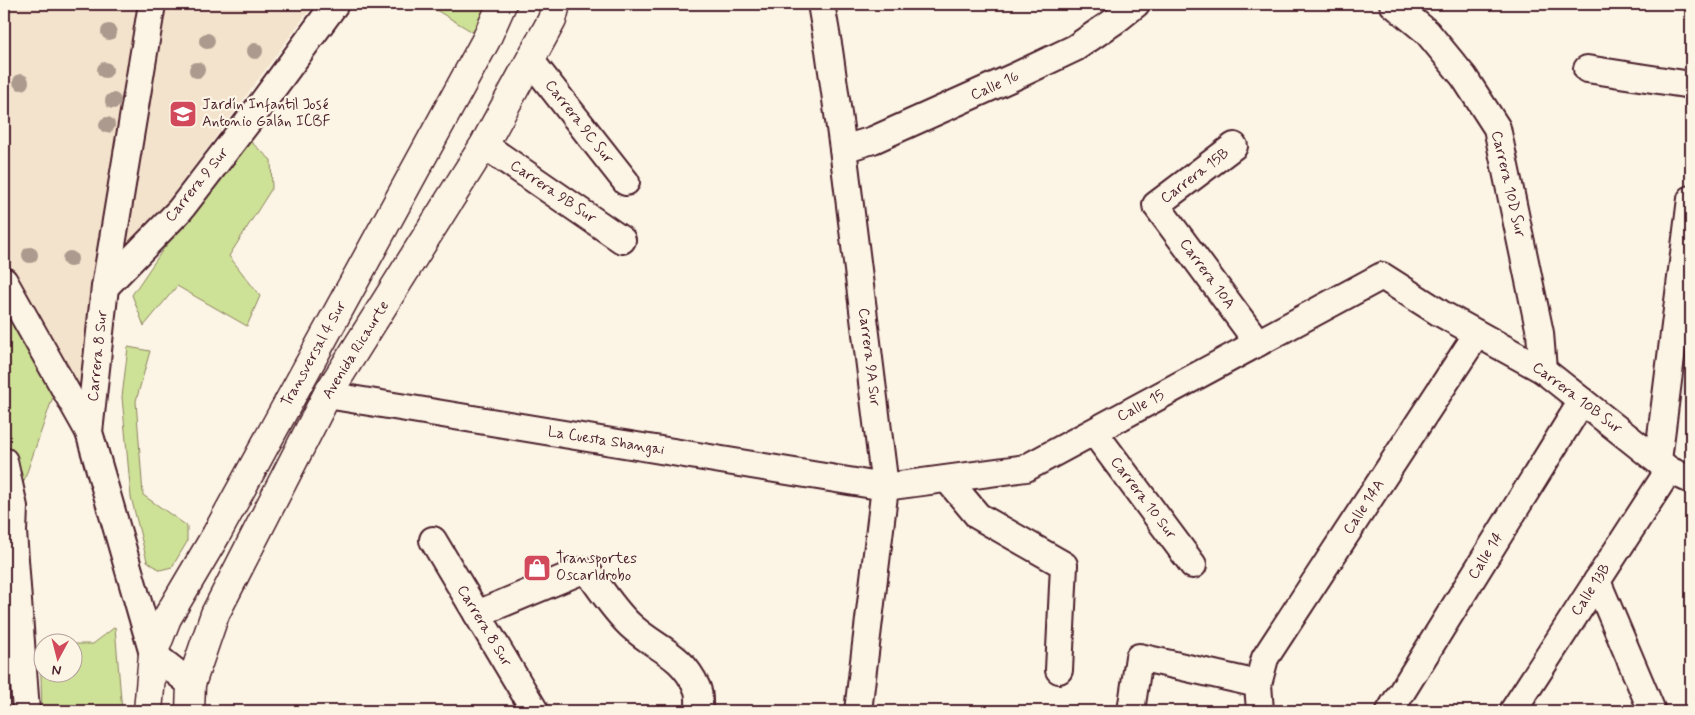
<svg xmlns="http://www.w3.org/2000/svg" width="1695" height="715" viewBox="0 0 1695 715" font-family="Mynerve,sans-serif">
	<rect width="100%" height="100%" fill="#fcf5e5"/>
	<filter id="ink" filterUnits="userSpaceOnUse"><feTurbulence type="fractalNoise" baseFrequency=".02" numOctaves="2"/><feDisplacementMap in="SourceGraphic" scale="10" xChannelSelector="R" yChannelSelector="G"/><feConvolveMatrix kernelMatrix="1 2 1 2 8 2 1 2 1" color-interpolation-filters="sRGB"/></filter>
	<g filter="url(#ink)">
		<path fill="#f4e3cc" d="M4 4H314L105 287 89 432 4 281Z"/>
		<g fill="#cee297" stroke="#8c8061">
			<path d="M426 4H502L486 40Z"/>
			<path d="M242 134 271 160 272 188 229 256 260 296 247 326 177 286 144 326 132 295Z"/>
			<path d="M4 297 55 391 17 501 4 484Z"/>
			<path d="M128 347 150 351 136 401 143 495 187 526V542L172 567 160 570 147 561 131 497 122 397Z"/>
			<path d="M115 627 122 711H42L40 645H42V672H72L73 644H93Z"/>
		</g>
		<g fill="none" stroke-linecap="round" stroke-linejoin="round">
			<defs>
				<g id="minor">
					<path d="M152 4 105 287 89 432 153 654 191 684"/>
					<path d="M821 4 829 50 843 149 885 487 858 711"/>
					<path d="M1393 4 1427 32 1464 77 1497 128 1540 333 1543 370"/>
					<path d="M531 61 626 182"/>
					<path d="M1587 69 1691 85"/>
					<path d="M484 145 622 240"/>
					<path d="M1234 146 1156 205 1258 343"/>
					<path d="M843 149 873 140 1018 75 1075 48 1116 20 1136 4"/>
					<path d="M4 281 89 432"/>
					<path d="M105 287 180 210 260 106 335 4"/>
					<path d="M327 395 885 487 1026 468 1382 276 1440 313 1543 370 1669 470 1691 480"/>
					<path d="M1094 432 1193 565"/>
					<path d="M1658 460 1691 199"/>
					<path d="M4 461 14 507 13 532 26 711"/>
					<path d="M947 479 978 516 1064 565 1059 670"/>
					<path d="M433 540 535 711"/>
					<path d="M1597 581 1652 711"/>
					<path d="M477 614 581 571 589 573C602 591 614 610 630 625 654 648 682 653 697 688 700 695 699 704 699 711"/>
					<path d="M1131 711 1139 657 1258 684"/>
					<path d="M1260 711 1258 684 1265 658 1477 334"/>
					<path d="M1390 711 1582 401"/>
					<path d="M1513 711 1669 470"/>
				</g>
				<g id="major">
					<path d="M148 711 153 654 167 618 216 535 486 40 502 4"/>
					<path d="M190 711 191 684 215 614 327 395 484 145 552 20 556 4"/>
				</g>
			</defs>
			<use href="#minor" stroke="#4a1f2b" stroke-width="30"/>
			<use href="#major" stroke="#4a1f2b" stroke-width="31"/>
			<use href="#minor" stroke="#fcf5e5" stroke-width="26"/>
			<use href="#major" stroke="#fcf5e5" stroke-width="28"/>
		</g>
		<g fill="#ac9a8e">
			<circle cx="109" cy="32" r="8"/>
			<circle cx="207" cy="41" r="8"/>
			<circle cx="255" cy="51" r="8"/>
			<circle cx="105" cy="70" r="8"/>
			<circle cx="197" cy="70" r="8"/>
			<circle cx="21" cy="82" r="8"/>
			<circle cx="113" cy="101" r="8"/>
			<circle cx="107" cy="125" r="8"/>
			<circle cx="30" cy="255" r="8"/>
			<circle cx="70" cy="259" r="8"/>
		</g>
	</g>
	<defs>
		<symbol id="school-square" viewBox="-11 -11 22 22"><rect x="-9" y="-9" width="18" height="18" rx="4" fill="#d1495b" stroke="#fcf5e5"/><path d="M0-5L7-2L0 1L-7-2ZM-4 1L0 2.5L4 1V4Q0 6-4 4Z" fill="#fff"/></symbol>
		<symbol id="shop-square" viewBox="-11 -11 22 22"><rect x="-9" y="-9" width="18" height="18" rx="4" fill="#d1495b" stroke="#fcf5e5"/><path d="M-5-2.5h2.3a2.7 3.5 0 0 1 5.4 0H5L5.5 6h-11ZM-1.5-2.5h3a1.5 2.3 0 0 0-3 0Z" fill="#fff"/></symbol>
	</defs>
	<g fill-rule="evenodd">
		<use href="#school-square" x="167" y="98" width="32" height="32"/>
		<use href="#shop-square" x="521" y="552" width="32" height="32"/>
	</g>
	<g text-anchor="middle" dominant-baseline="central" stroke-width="4.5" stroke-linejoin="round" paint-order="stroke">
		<g font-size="15" fill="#4a1f2b" stroke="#fcf5e5">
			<text transform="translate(995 86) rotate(-24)">Calle 16</text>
			<text transform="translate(579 122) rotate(52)">Carrera 9C Sur</text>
			<text transform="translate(1195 176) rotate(-37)">Carrera 15B</text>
			<text transform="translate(1508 184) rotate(77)">Carrera 10D Sur</text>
			<text transform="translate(197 185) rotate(-51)">Carrera 9 Sur</text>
			<text transform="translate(553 192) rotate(34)">Carrera 9B Sur</text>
			<text transform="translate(1207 274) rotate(54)">Carrera 10A</text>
			<text transform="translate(356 350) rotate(-58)">Avenida Ricaurte</text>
			<text transform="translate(314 354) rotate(-61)">Transversal 4 Sur</text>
			<text transform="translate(98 356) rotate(-84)">Carrera 8 Sur</text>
			<text transform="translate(869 357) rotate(83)">Carrera 9A Sur</text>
			<text transform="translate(1577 398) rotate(37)">Carrera 10B Sur</text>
			<text transform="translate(1141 406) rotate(-28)">Calle 15</text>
			<text transform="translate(606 441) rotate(9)">La Cuesta Shangai</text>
			<text transform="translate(1143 498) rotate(53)">Carrera 10 Sur</text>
			<text transform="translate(1364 507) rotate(-57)">Calle 14A</text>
			<text transform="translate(1486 556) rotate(-58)">Calle 14</text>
			<text transform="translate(1591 590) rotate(-57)">Calle 13B</text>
			<text transform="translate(484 626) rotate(59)">Carrera 8 Sur</text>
		</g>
		<g font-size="15" fill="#4a1f2b" stroke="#fcf5e5" text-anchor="start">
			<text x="202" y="105">Jardín Infantil José<tspan x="202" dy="17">Antonio Galán ICBF</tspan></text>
			<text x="556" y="559">Transportes<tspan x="556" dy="17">OscarIdrobo</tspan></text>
		</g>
	</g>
	<rect width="1695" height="715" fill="none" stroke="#fcf5e5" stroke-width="20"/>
	<rect x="10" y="10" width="1675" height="695" fill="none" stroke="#4a1f2b" stroke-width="2" filter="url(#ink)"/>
	<g transform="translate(58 658) rotate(187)"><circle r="24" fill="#fcf5e5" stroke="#b59f9b"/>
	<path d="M0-4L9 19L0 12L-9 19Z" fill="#d1495b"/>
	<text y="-8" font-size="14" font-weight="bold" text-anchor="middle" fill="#4a1f2b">N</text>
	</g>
</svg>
